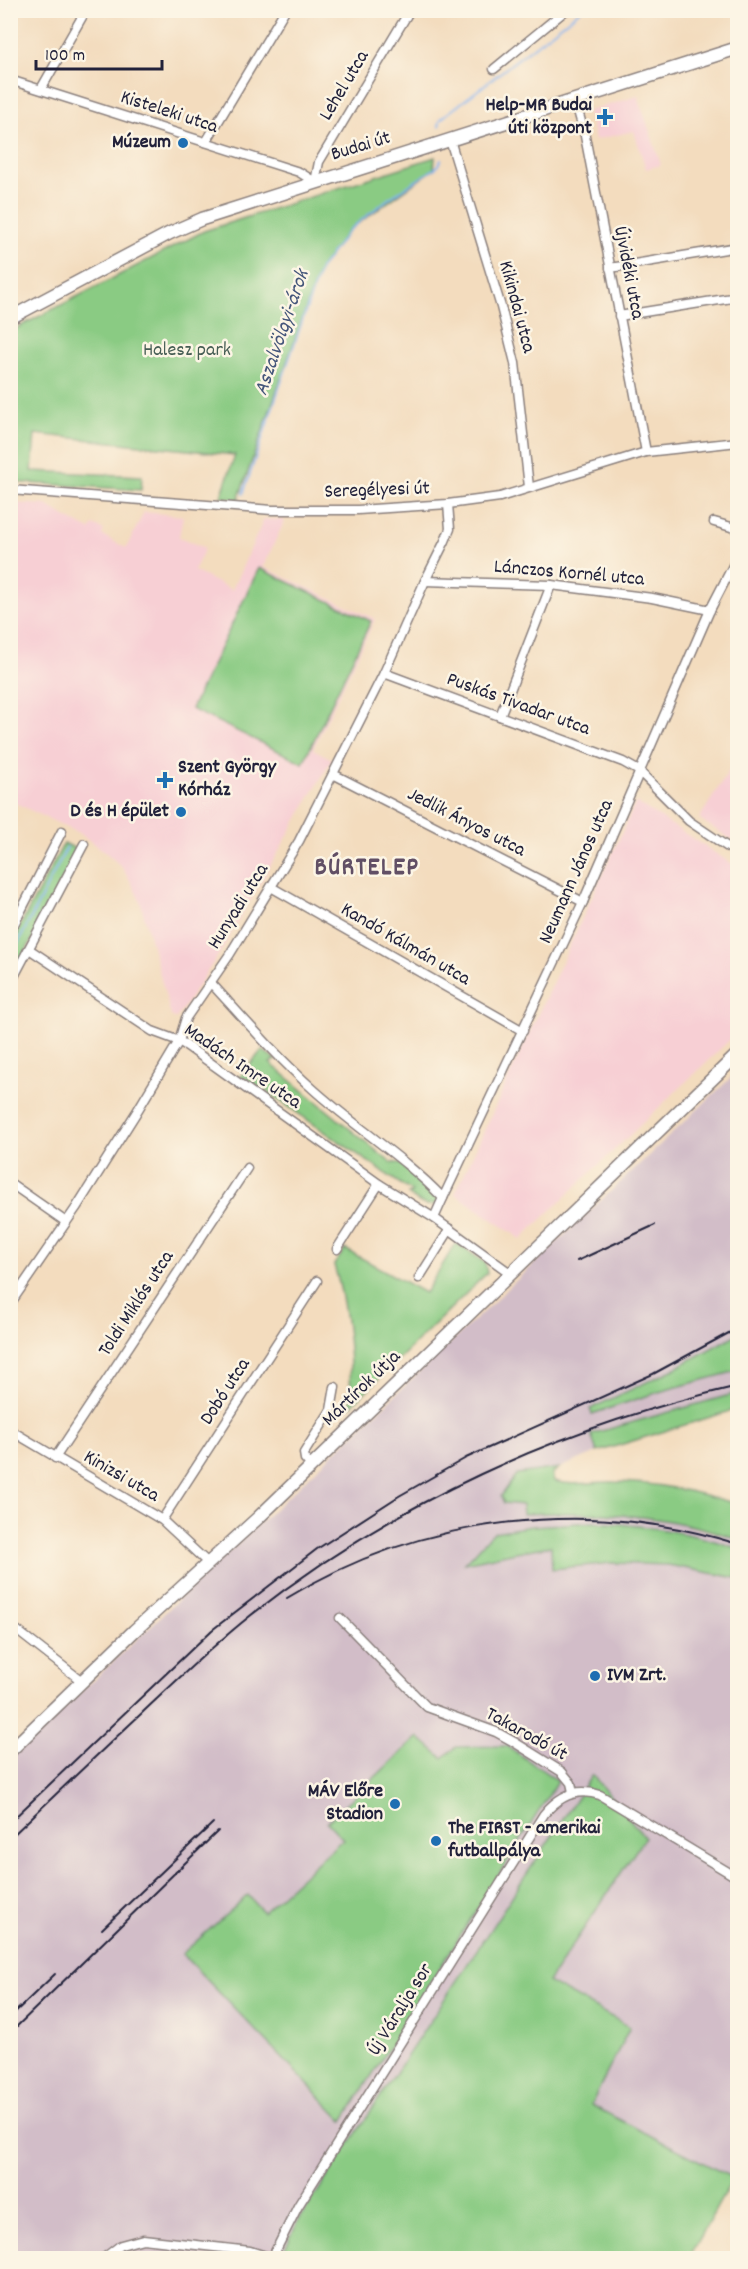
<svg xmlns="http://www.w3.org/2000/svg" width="748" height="2269" viewBox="0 0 748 2269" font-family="Dekko,sans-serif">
	<rect width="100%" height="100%" fill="#fcf5e5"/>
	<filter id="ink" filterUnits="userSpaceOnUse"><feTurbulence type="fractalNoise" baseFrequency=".0167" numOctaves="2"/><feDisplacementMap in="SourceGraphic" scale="12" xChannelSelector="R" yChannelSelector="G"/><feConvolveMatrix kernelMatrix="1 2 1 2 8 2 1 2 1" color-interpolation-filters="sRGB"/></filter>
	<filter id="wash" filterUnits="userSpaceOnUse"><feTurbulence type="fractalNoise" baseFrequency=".008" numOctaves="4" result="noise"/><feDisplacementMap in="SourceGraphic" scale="24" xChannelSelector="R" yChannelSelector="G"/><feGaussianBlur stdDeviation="1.35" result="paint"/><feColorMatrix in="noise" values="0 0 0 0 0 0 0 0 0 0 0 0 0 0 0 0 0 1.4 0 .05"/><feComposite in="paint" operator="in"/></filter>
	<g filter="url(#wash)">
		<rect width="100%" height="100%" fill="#f3dcbe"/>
		<g fill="#f7cfd4">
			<path d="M638 96 661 165 646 169 634 131 595 140 588 111Z"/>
			<path d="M11 503 47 505 65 517 90 530 93 525 104 530 102 535 126 548 144 512 183 516 179 537 205 548 194 571 232 590 264 519 285 520 263 567 375 619 313 749 332 759 221 951 176 1019 171 1016 140 901 131 882 121 866 103 850 79 833 11 801Z"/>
			<path d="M737 758V843L699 819Z"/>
			<path d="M636 802 737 867V1033L521 1239 455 1194Z"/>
		</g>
		<path fill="#d2bdc8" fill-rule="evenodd" d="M737 1072V1334L672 1370 590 1409 592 1414 662 1391 737 1371V1393L591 1433 597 1452 559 1468 517 1474 504 1503 522 1505 524 1514 569 1512 615 1514 678 1523 737 1539V1548L671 1531 633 1525 594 1522 532 1526 494 1532 516 1552 551 1546 553 1569 612 1563 668 1565 737 1578V2170L733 2178 590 2105 548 1982 645 1837 592 1775 299 2220 280 2258H11V1758ZM418 1737 443 1758 343 2121 249 1896 263 1912 343 1838 327 1822Z"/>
		<g fill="#8acb83" stroke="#56765f" stroke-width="1.5">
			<path d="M435 157 434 169 349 230 320 269 238 500 221 497 235 455 35 434 32 471 142 476 141 490 11 482V331L204 231Z"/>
			<path d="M259 568 371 621 303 763 191 709Z"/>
			<path d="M64 843 78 850 11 980V943Z"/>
			<path d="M262 1050 276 1060 270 1063 390 1162 399 1163 440 1196 438 1203C425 1209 419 1202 408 1194L412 1192 248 1079 239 1078Z"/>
			<path d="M456 1243 485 1263 487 1273 350 1407C352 1358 348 1312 334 1265L345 1249 425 1293Z"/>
			<path d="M737 1334V1371L662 1391 592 1414 590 1409 672 1370Z"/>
			<path d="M737 1393V1409L597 1452 591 1434Z"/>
			<path d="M559 1468 552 1474 554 1481C574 1487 593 1481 614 1482 656 1482 697 1492 737 1504V1539C669 1514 596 1511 523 1514L522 1505 504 1503 501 1496 517 1474Z"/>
			<path d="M594 1522C643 1525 691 1532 737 1548V1578L668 1565 612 1563 552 1569 551 1546 516 1552 465 1563 494 1532 532 1526Z"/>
			<path d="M418 1737 443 1758 456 1747 507 1746 558 1781 343 2121 182 1954 248 1895 263 1912 343 1839 327 1822Z"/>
			<path d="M592 1775 645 1837 548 1982 630 2027 591 2105 733 2178 689 2258H280L299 2220Z"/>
		</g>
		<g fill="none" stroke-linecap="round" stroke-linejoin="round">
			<g stroke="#84b3ef" stroke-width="2">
				<path d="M439 127 440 120 447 114 581 10"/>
				<path d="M243 494 320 269 349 230 388 199 434 169 439 165 441 160"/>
				<path d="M10 959 67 847"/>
			</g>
		</g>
	</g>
	<g filter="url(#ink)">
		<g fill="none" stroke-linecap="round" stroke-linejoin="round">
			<defs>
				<g id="street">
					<path d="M494 69 566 10"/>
					<path d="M10 80 299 172 315 182 319 162 410 10"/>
					<path d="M41 89 86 10"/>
					<path d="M575 100 585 136 646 452"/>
					<path d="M450 140 501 307 515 363 529 487"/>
					<path d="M206 142 285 10"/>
					<path d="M610 268 738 247"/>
					<path d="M619 316 738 297"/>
					<path d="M10 490 272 510H358L448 504 500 497 646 452 738 442"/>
					<path d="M714 522 738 529"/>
					<path d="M425 581 551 585 652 598 710 610"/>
					<path d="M384 673 623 762 639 771 689 821 738 854"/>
					<path d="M500 716 551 585"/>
					<path d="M333 774 583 902"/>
					<path d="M271 887 523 1031"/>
					<path d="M10 932 62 831"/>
					<path d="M29 949 152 1031 179 1041 187 1046 379 1184 434 1218 510 1273"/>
					<path d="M211 983C244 1019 276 1056 313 1089 355 1127 404 1157 443 1198L434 1218"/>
					<path d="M10 984 84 844"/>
					<path d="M10 1183 66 1222"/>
					<path d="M443 1198 583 902 710 610 738 556"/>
					<path d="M337 1249 379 1184"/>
					<path d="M419 1278 450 1229"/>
					<path d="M10 1304 76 1208 136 1113 179 1041 186 1018 230 954 299 841 384 673 425 581 445 541 450 529 448 504"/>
					<path d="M10 1430 162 1520 208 1563"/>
					<path d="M55 1458 247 1168"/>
					<path d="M311 1466 305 1459 304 1453 331 1410 335 1387"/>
					<path d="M162 1520 317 1281"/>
					<path d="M340 1618 427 1707 496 1732 514 1742 562 1772 571 1783 573 1792"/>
					<path d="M10 1625 83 1682"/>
					<path d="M104 2258 121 2245 143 2239 250 2251 272 2258"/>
					<path d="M272 2258 298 2206 544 1814C559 1796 577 1787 600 1795L738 1878"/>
				</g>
				<g id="secondary">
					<path d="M10 318 170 233 202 219 738 48"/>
					<path d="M10 1751 134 1631 259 1517 738 1054"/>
				</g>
			</defs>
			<use href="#street" stroke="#8a7f7c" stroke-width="11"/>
			<use href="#secondary" stroke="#8a7f7c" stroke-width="15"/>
			<use href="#street" stroke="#fff" stroke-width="8"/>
			<use href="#secondary" stroke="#fff" stroke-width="12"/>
			<g stroke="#22223b" stroke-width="2">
				<path d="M577 1261 655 1225"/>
				<path d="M287 1598C420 1516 589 1497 738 1544"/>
				<path d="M10 1822 212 1630 317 1549 399 1496 466 1458 653 1374 738 1328"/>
				<path d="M10 1838C54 1796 98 1754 142 1713 177 1680 212 1646 250 1616 393 1503 560 1427 738 1386"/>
				<path d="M102 1929 213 1823"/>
				<path d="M10 2017 55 1974"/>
				<path d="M10 2033 218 1831"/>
			</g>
		</g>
	</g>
	<g fill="#1f6fb2" stroke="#fcf5e5" stroke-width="2">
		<path d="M602 108h6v6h6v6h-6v6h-6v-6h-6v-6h6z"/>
		<circle cx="183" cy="143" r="6"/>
		<path d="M162 771h6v6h6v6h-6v6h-6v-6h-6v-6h6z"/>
		<circle cx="181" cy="812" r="6"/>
		<circle cx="595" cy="1676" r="6"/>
		<circle cx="395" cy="1804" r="6"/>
		<circle cx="436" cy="1841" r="6"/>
	</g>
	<g text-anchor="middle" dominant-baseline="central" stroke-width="5" stroke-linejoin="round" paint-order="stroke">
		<g font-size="20" fill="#22223b" stroke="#fcf5e5">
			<text transform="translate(345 86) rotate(-59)">Lehel utca</text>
			<text transform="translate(169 113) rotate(18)">Kisteleki utca</text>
			<text transform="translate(361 147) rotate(-17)">Budai út</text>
			<text transform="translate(628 273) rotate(79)">Újvidéki utca</text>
			<text transform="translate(516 307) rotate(75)">Kikindai utca</text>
			<text transform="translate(377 491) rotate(-2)">Seregélyesi út</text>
			<text transform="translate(569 574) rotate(5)">Lánczos Kornél utca</text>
			<text transform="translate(518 705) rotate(20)">Puskás Tivadar utca</text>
			<text transform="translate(466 823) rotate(27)">Jedlik Ányos utca</text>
			<text transform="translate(577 872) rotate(-66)">Neumann János utca</text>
			<text transform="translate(239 907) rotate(-58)">Hunyadi utca</text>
			<text transform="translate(405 945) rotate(30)">Kandó Kálmán utca</text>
			<text transform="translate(242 1067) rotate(34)">Madách Imre utca</text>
			<text transform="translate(137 1304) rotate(-57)">Toldi Miklós utca</text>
			<text transform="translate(362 1389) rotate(-44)">Mártírok útja</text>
			<text transform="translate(226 1392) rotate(-57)">Dobó utca</text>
			<text transform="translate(121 1477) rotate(30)">Kinizsi utca</text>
			<text transform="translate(526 1735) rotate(29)">Takarodó út</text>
			<text transform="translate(401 2010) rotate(-58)">Új Váralja sor</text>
		</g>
		<g font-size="20" font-weight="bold" fill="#22223b" stroke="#fcf5e5" text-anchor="end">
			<text x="592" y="106">Help-MR Budai<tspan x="592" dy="23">úti központ</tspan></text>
			<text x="171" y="143">Múzeum</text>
			<text x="178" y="768" text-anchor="start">Szent György<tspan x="178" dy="23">Kórház</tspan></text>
			<text x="169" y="812">D és H épület</text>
			<text x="607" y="1676" text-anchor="start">IVM Zrt.</text>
			<text x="383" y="1792">MÁV Előre<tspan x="383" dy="23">Stadion</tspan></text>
			<text x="448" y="1829" text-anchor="start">The FIRST - amerikai<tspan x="448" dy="23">futballpálya</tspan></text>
		</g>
		<g font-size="20" fill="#465d54" stroke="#fcf5e5">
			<text x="187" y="351">Halesz park</text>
		</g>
		<g font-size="21" font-style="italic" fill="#44557a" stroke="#fcf5e5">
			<text transform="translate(283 333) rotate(-71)">Aszalvölgyi-árok</text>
		</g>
		<g font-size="26" font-weight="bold" letter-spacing="1.5" fill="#614f65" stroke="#fcf5e5">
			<text x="367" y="868">BÚRTELEP</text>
		</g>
	</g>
	<rect width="748" height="2269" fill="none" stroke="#fcf5e5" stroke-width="36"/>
	<path d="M36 60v9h126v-9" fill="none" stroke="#22223b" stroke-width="3"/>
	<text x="45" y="60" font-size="18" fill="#22223b" stroke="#fcf5e5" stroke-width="4.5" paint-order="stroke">100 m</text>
</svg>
